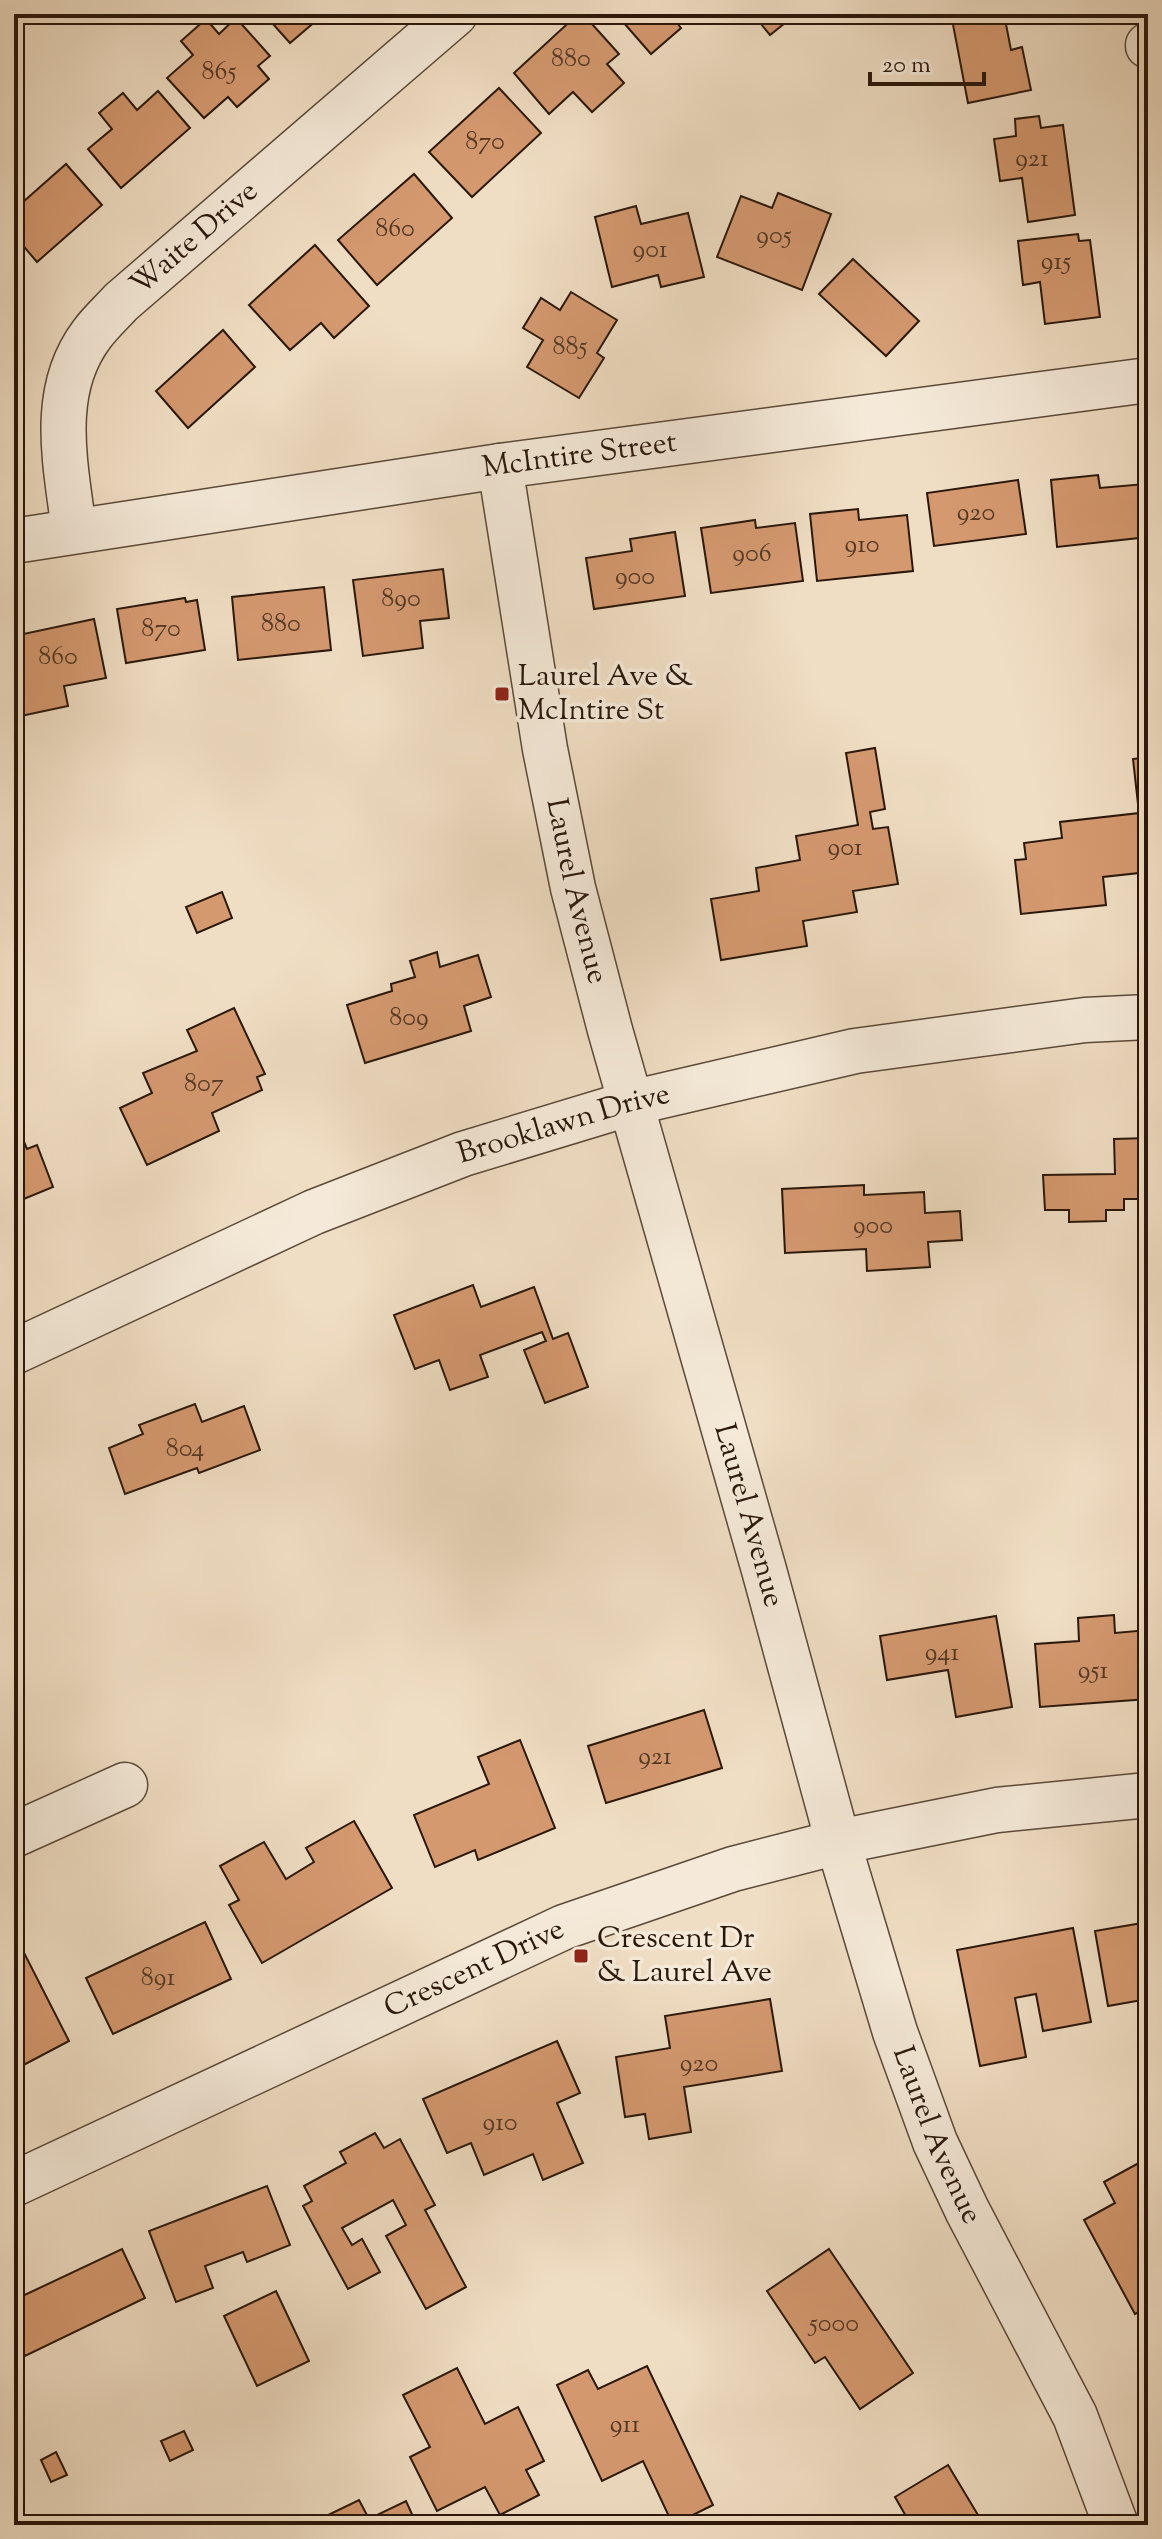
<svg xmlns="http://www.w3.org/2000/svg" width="1162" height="2539" viewBox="0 0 1162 2539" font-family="'Sorts Mill Goudy',serif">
	<rect width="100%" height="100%" fill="#f0dec4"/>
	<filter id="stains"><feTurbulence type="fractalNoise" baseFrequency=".0025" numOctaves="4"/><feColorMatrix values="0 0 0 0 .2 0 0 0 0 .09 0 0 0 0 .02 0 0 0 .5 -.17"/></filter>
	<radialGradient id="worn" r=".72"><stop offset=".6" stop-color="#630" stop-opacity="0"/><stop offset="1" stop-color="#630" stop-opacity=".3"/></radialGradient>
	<g fill="#d59970" stroke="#29170b" stroke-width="2">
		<path d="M264 14H324L290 43Z"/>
		<path d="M578 14H583L619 54 607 64 624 83 592 112 573 92 549 114 514 73Z"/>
		<path d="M616 14H670L681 28 651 54Z"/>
		<path d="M774 14H787L790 19 770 35 761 24Z"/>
		<path d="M951 14H1004L1011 50 1022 47 1031 90 968 103Z"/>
		<path d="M236 18 270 56 258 66 269 79 237 107 228 97 204 118 167 78 193 55 181 41 206 19 219 34Z"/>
		<path d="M499 88 541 133 472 197 429 152Z"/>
		<path d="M158 91 190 128 121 188 88 149 112 129 99 113 123 93 137 110Z"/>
		<path d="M1039 116 1041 128 1063 125 1075 215 1028 222 1022 178 1000 181 994 139 1016 136 1015 119Z"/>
		<path d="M66 164 102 205 37 262 14 235V210Z"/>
		<path d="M414 174 452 218 377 285 338 240Z"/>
		<path d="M778 193 831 214 802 290 717 257 741 196 772 208Z"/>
		<path d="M636 206 641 224 688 213 704 277 661 287 658 275 612 287 595 217Z"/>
		<path d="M1078 234 1079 241 1090 240 1100 317 1045 324 1040 282 1023 285 1018 241Z"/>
		<path d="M315 245 369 306 334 338 321 323 290 350 249 305Z"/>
		<path d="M853 259 919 321 886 356 819 294Z"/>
		<path d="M571 292 617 320 597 353 604 358 579 398 527 367 543 340 523 328 541 298 560 310Z"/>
		<path d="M223 330 255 367 188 428 156 391Z"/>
		<path d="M1098 475 1100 488 1145 484 1148 537 1057 547 1051 480Z"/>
		<path d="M1018 480 1026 534 934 546 927 493Z"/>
		<path d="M858 509 859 520 907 515 913 571 817 581 810 514Z"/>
		<path d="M755 520 756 528 795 523 803 581 711 593 701 528Z"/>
		<path d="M675 532 685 596 594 609 586 558 632 551 630 539Z"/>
		<path d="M443 569 449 618 420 621 423 648 363 656 353 580Z"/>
		<path d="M324 587 331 650 238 660 232 597Z"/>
		<path d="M185 598 186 602 197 600 205 650 126 663 117 609Z"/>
		<path d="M94 619 106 678 64 686 68 706 16 717 14 636Z"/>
		<path d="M875 748 885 809 870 812 873 829 888 827 898 884 853 891 857 912 803 921 807 946 721 960 711 899 759 891 756 868 800 860 796 836 858 825 846 753Z"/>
		<path d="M1148 757V872L1103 877 1106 905 1021 914 1015 860 1026 859 1024 843 1062 838 1060 822 1139 813 1133 759Z"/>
		<path d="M222 892 232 918 197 933 186 907Z"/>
		<path d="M437 952 440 967 478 955 491 997 464 1006 471 1031 365 1063 347 1005 392 991 391 984 415 977 410 961Z"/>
		<path d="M234 1008 265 1074 257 1077 262 1090 212 1113 219 1131 147 1165 120 1108 152 1093 143 1073 197 1051 187 1030Z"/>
		<path d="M14 1118 27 1149 37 1145 53 1187 14 1203Z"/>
		<path d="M1148 1138V1199H1124V1210H1106V1221L1069 1222V1210H1045L1043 1175 1115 1174 1114 1139Z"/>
		<path d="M864 1185V1195L924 1192 925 1213 960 1211 962 1240 928 1242 930 1267 867 1271 866 1249 785 1253 782 1189Z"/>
		<path d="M473 1285 481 1307 534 1287 553 1339 568 1333 588 1387 545 1403 524 1350 546 1341 542 1332 480 1355 488 1377 450 1390 439 1360 415 1369 394 1315Z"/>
		<path d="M195 1404 202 1422 244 1406 260 1450 199 1473 197 1468 125 1494 109 1448 143 1434 139 1425Z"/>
		<path d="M1114 1615 1115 1633 1148 1630V1699L1040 1707 1035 1644 1079 1641 1078 1618Z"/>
		<path d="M996 1616 1012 1707 956 1717 948 1670 887 1680 880 1636Z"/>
		<path d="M704 1710 722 1768 606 1803 588 1746Z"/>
		<path d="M520 1740 555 1828 478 1860 475 1850 435 1867 414 1815 489 1784 478 1757Z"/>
		<path d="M354 1821 392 1888 262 1963 229 1905 239 1900 220 1866 264 1842 286 1879 314 1862 306 1848Z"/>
		<path d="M205 1922 231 1979 113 2034 86 1978Z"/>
		<path d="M1148 1922V1999L1108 2006 1095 1931Z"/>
		<path d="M1073 1928 1091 2022 1043 2031 1036 1994 1015 1998 1026 2057 980 2066 957 1950Z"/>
		<path d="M19 1943 69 2041 14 2070V1945Z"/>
		<path d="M770 1999 782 2071 684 2087 691 2132 649 2139 645 2114 625 2117 616 2057 670 2048 665 2016Z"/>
		<path d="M557 2041 580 2093 557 2103 583 2163 543 2180 533 2154 484 2175 471 2143 447 2153 423 2099Z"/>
		<path d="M375 2133 384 2148 400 2139 435 2205 425 2210 466 2287 426 2309 386 2236 406 2225 393 2200 342 2228 352 2245 362 2239 380 2272 348 2289 303 2206 312 2201 304 2186 346 2163 340 2152Z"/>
		<path d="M1148 2158V2306L1135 2314 1084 2220 1115 2203 1104 2182Z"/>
		<path d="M267 2186 290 2245 247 2262 243 2252 205 2266 213 2288 176 2302 149 2231Z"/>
		<path d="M122 2249 145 2298 25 2356 14 2332V2300Z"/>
		<path d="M829 2249 913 2373 860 2409 825 2357 815 2363 767 2291Z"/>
		<path d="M276 2291 309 2361 257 2386 224 2316Z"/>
		<path d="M647 2366 713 2505 673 2525 643 2461 602 2481 557 2385 588 2370 598 2389Z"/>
		<path d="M457 2368 485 2424 518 2407 544 2461 526 2470 539 2495 500 2515 485 2487 437 2511 410 2457 430 2447 403 2395Z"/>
		<path d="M184 2431 193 2450 170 2461 161 2441Z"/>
		<path d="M56 2452 67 2475 51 2482 41 2460Z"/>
		<path d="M948 2465 984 2525H911L895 2497Z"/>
		<path d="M359 2500 369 2519 406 2501 417 2525H326L322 2518Z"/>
	</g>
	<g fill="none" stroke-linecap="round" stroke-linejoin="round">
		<defs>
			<g id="minor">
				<path d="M1148 45V46"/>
				<path id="s1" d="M500 466 545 749 573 888 610 1030 764 1570 838 1842 895 2032 935 2142 967 2210 1075 2416 1116 2525"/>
				<path id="s2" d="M74 531C66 465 48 392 92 334 100 323 111 313 121 302L455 14"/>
				<path id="s3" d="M14 541 500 466 1148 380"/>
				<path id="s4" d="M14 1352 314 1212 463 1154 631 1103 855 1051 1085 1020 1148 1017"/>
				<path d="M14 1835 125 1785"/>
				<path id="s5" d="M14 2184 564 1927 733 1869 838 1842 997 1810 1148 1795"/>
			</g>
		</defs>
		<use href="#minor" stroke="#5b4939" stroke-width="47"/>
		<use href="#minor" stroke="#f5ead9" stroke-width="44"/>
	</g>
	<g fill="#8f2418" stroke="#f5ead9" stroke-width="3">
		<rect x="494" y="686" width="16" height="16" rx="4"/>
		<rect x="573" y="1948" width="16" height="16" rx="4"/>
	</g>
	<g text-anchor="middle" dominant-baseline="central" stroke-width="7" stroke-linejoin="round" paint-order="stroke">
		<g font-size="26" fill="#543824">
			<text x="571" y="59">880</text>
			<text x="219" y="72">865</text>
			<text x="485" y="142">870</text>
			<text x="1032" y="159">921</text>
			<text x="395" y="229">860</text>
			<text x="774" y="236">905</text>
			<text x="650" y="250">901</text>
			<text x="1056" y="262">915</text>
			<text x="570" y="347">885</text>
			<text x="976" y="513">920</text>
			<text x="862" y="545">910</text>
			<text x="752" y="554">906</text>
			<text x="635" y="577">900</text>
			<text x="401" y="599">890</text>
			<text x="281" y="624">880</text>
			<text x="161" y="629">870</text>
			<text x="58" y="657">860</text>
			<text x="845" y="848">901</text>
			<text x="409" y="1018">809</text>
			<text x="204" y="1084">807</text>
			<text x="873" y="1226">900</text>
			<text x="185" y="1449">804</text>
			<text x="942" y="1653">941</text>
			<text x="1093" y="1671">951</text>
			<text x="655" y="1757">921</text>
			<text x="158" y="1978">891</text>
			<text x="699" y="2064">920</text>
			<text x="500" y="2123">910</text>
			<text x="834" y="2324">5000</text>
			<text x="625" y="2425">911</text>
		</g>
		<g font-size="30" fill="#29170b" stroke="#f5ead9">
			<text stroke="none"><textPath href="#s2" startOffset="344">Waite Drive</textPath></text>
			<text stroke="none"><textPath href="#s3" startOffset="572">McIntire Street</textPath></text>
			<text stroke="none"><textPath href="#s1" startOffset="432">Laurel Avenue</textPath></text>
			<text stroke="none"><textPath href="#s4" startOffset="596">Brooklawn Drive</textPath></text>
			<text stroke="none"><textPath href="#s1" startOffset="1080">Laurel Avenue</textPath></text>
			<text stroke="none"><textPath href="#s5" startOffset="508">Crescent Drive</textPath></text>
			<text stroke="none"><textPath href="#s1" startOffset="1728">Laurel Avenue</textPath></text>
		</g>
		<g font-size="30" fill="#29170b" stroke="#f5ead9" text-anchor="start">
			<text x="518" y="677">Laurel Ave &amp;<tspan x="518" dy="34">McIntire St</tspan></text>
			<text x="597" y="1939">Crescent Dr<tspan x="597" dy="34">&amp; Laurel Ave</tspan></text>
		</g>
	</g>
	<rect width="1162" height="2539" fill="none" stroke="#f0dec4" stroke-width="48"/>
	<rect x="16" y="16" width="1130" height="2507" fill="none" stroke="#29170b" stroke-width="4"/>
	<rect x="24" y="24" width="1114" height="2491" fill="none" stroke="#29170b" stroke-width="2"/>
	<path d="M870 72v12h114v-12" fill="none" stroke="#29170b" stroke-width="4"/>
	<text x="882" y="72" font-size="24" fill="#29170b" stroke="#f5ead9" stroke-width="6" paint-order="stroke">20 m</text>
	<rect width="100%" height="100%" filter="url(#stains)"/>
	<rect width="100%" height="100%" fill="url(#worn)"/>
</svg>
